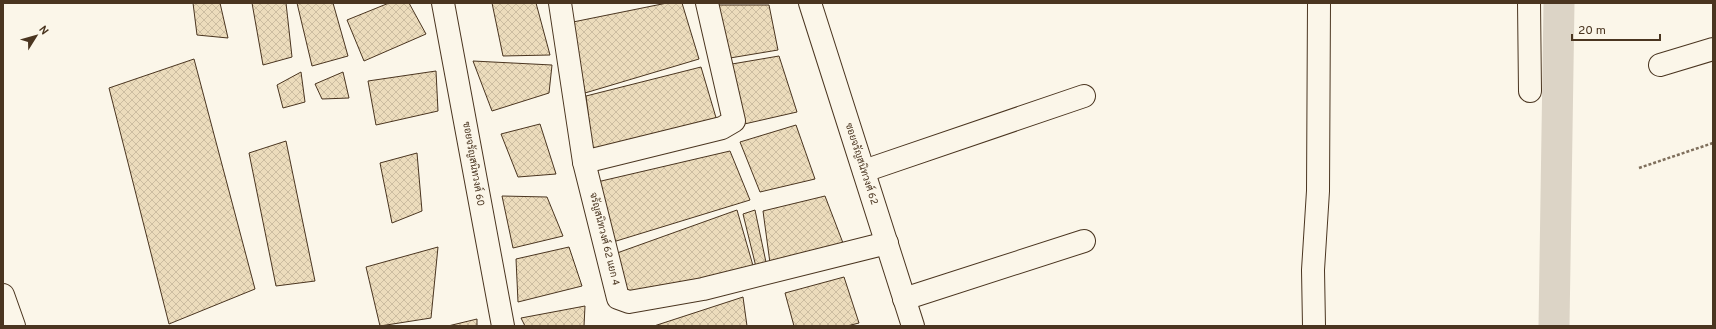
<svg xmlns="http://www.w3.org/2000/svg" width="1716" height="329" viewBox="0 0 1716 329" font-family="Overpass,Sarabun,sans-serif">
	<defs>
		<pattern id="building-cross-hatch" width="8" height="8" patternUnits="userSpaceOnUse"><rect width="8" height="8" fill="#ecdcbc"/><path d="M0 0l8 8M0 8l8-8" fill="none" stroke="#ccbda1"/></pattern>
	</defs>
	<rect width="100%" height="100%" fill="#fbf6e9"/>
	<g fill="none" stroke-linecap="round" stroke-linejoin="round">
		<path stroke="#dcd4c6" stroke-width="31" d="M1554 326 1559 3"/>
	</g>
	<g fill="url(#building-cross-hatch)" stroke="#4a3520">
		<path d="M193 3H220L228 38 197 35Z"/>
		<path d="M252 3H286L292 57 263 65Z"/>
		<path d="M297 3H333L348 56 312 66Z"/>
		<path d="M389 3H409L426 34 364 61 347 20Z"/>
		<path d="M492 3H536L550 55 503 56Z"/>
		<path d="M667 3H682L699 59 585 93 573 22Z"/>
		<path d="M714 5H769L778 50 730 58Z"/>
		<path d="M779 56 797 112 740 125 732 64Z"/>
		<path d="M194 59 255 289 169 324 109 88Z"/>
		<path d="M473 61 552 65 549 93 492 111Z"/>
		<path d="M701 67 717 121 593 154 586 96Z"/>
		<path d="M436 71 438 111 376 125 368 81Z"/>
		<path d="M301 72 305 102 283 108 277 85Z"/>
		<path d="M343 72 349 98 322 99 315 84Z"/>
		<path d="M540 124 556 174 518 177 501 134Z"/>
		<path d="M796 125 815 179 760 192 740 142Z"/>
		<path d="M286 141 315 281 276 286 249 153Z"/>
		<path d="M730 151 750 200 613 242 597 182Z"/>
		<path d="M417 153 422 211 392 223 380 163Z"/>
		<path d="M502 196 547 197 563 236 513 248Z"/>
		<path d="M825 196 843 243 770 263 763 211Z"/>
		<path d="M737 210 756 276 618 298 617 253Z"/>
		<path d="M755 210 767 267H756L743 214Z"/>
		<path d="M438 247 431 318 380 326 366 267Z"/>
		<path d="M569 247 582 286 518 302 516 259Z"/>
		<path d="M844 277 859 323 847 326H794L785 293Z"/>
		<path d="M743 297 747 326H654Z"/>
		<path d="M585 306 584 326H525L521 318Z"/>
		<path d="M477 319V326H448Z"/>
	</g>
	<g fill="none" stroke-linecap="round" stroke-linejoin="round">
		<defs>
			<g id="minor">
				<path d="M443 3 503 326"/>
				<path d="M560 3 584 162 618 298 629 302 703 289 887 243"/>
				<path d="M810 3 913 326"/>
				<path d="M1529 3 1530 91"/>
				<path d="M1660 65 1713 49"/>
				<path d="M584 162 722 128 734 121 707 3"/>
				<path d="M864 171 1084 96"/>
				<path d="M3 295 14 326"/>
				<path d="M904 299 1084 241"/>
				<path d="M1314 326 1313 270 1318 191 1319 3"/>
			</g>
		</defs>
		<use href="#minor" stroke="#4a3520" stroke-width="24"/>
		<path stroke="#7f6f5c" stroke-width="2.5" stroke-dasharray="3 2" stroke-linecap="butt" d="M1639 168 1713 143"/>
		<use href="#minor" stroke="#fbf6e9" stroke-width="22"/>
	</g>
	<g text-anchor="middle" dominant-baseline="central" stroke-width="3" stroke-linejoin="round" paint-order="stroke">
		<g font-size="10" fill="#4a3520" stroke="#fbf6e9">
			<text transform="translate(473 164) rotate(80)">ซอยจรัญสนิทวงศ์ 60</text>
			<text transform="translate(861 164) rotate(72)">ซอยจรัญสนิทวงศ์ 62</text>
			<text transform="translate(604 239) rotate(76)">จรัญสนิทวงศ์ 62 แยก 4</text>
		</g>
	</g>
	<rect width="1716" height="329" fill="none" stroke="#4a3520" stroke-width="8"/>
	<g transform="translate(36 36) rotate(53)" stroke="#fbf6e9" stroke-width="3" paint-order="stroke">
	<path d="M0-3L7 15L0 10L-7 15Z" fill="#4a3520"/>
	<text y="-6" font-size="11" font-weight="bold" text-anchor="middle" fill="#4a3520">N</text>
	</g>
	<path d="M1572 34v6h88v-6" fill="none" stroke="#4a3520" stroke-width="2"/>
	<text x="1578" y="34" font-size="12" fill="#4a3520" stroke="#fbf6e9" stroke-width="3" paint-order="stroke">20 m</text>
</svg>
